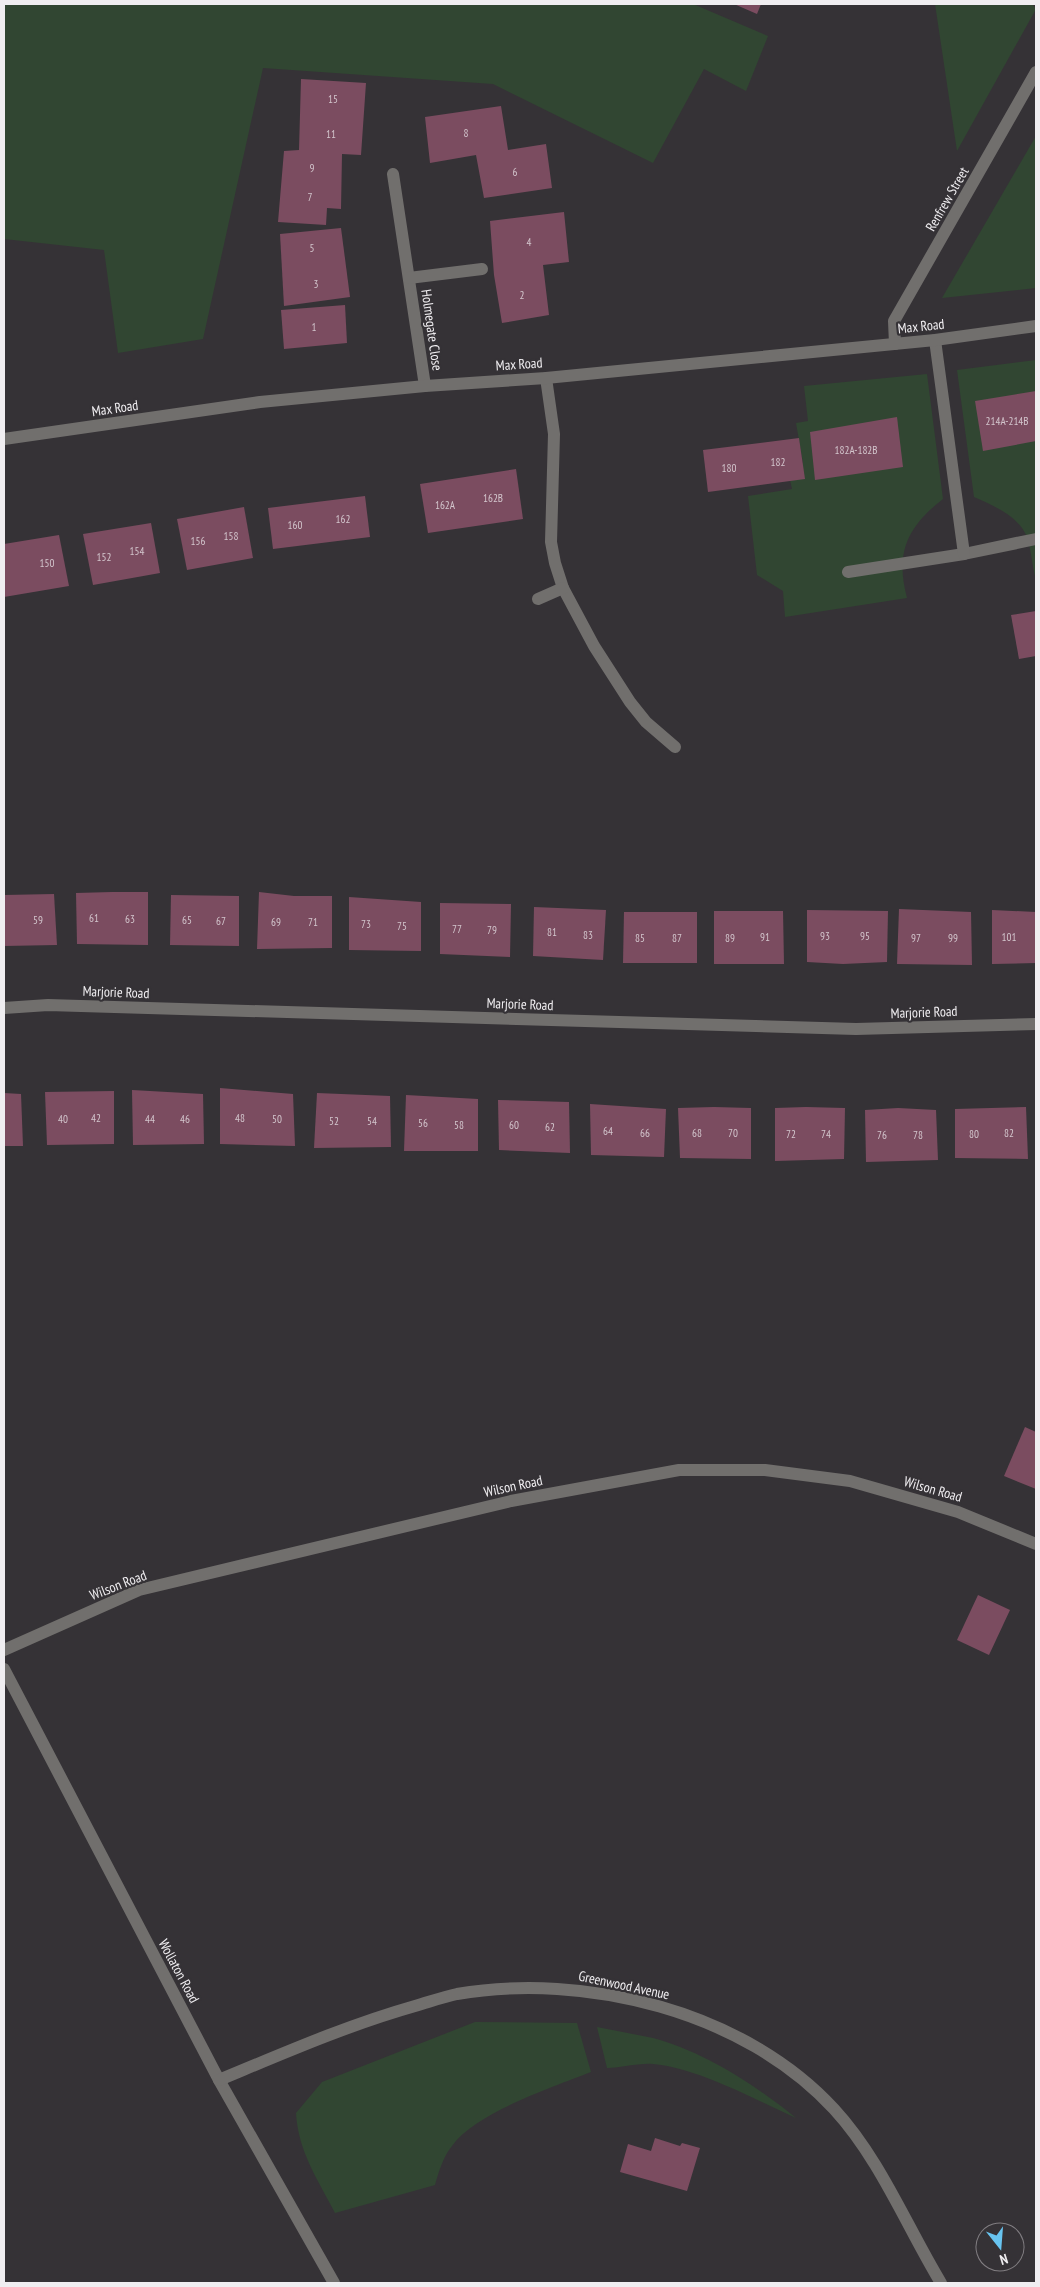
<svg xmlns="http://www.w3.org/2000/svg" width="1040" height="2287" viewBox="0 0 1040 2287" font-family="'PT Sans Narrow',sans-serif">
	<rect width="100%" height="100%" fill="#353236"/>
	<g fill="#314632">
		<path d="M4 4H693L768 36 746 91 704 69 653 163 493 84 263 68 203 339 118 353 104 250 4 239Z"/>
		<path d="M935 4H1032L1036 9 957 151Z"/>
		<path d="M1036 136V288L942 298Z"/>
		<path d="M1036 360V576H1035C1032 564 1031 549 1027 537 1019 516 992 505 974 497L957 370Z"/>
		<path d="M927 374 943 499C907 527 895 553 907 598L785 617 783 591 757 575 748 496 792 489 787 466 803 463 796 423 808 421 804 386Z"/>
		<path d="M475 2022 577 2023 591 2072C553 2087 475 2113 452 2146 443 2157 439 2171 435 2185L335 2213C318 2180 298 2151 296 2113L322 2082Z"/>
		<path d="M597 2027C615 2031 635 2034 653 2038 703 2051 757 2086 796 2118 754 2099 698 2068 653 2064 637 2063 622 2068 607 2068Z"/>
	</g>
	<g fill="#7b4c60">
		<path d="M734 4H761L757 14Z"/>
		<path d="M301 79 366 83 361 155 342 154 341 209 327 208 326 225 278 222 284 151 299 150Z"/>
		<path d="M501 106 508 150 546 144 552 188 484 198 476 155 430 163 425 117Z"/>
		<path d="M564 212 569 262 543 265 549 315 502 323 494 275 490 221Z"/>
		<path d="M341 228 350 297 284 306 280 234Z"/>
		<path d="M345 305 347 343 284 349 281 310Z"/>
		<path d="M1036 391V441L983 451 975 401Z"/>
		<path d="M897 417 903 467 815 480 810 432Z"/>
		<path d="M799 438 805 479 708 492 703 450Z"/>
		<path d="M516 469 523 519 428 533 420 484Z"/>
		<path d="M365 496 370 537 273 549 268 508Z"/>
		<path d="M244 507 253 558 187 570 177 519Z"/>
		<path d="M151 523 160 573 93 585 83 534Z"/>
		<path d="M59 535 69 586 4 597V544Z"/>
		<path d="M1036 611V656L1019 659 1011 615Z"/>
		<path d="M112 892H148V945L77 944 76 893Z"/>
		<path d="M259 892 294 896H332V948L257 949Z"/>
		<path d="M54 894 57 945 4 946V895Z"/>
		<path d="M171 895 239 896V946L170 945Z"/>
		<path d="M349 897 421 902V951L349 950Z"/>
		<path d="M440 903 511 904 510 957 440 954Z"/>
		<path d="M534 907 606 910 603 960 533 956Z"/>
		<path d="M899 909 971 912 972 965 897 964Z"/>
		<path d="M807 910 888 911 887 962 843 964 807 962Z"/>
		<path d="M992 910 1036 912V963L992 964Z"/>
		<path d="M714 911H783L784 964H714Z"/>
		<path d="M624 912H697V963H623Z"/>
		<path d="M220 1088 293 1094 295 1146 220 1144Z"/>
		<path d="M132 1090 203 1094 204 1144 133 1145Z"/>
		<path d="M114 1091V1144L47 1145 45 1092Z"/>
		<path d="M4 1093 21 1094 23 1146H4Z"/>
		<path d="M317 1093 390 1096 391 1147 314 1148Z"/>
		<path d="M406 1095 478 1099V1151H404Z"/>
		<path d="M498 1100 569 1102 570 1153 499 1150Z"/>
		<path d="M590 1104 666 1109 664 1157 591 1155Z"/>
		<path d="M714 1107 751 1108V1159L680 1158 678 1108Z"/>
		<path d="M806 1107 845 1108 844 1159 775 1161V1108Z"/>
		<path d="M1026 1107 1028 1159 955 1158V1109Z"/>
		<path d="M898 1108 936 1110 938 1160 866 1162 865 1110Z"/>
		<path d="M1025 1427 1036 1432V1489L1004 1476Z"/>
		<path d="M978 1595 1010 1610 989 1655 957 1640Z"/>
		<path d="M655 2138 680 2146 682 2143 700 2148 687 2191 620 2172 628 2144 651 2151Z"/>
	</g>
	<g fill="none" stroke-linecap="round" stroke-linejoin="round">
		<path stroke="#716f6d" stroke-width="12" d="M848 572 964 554 1036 539"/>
		<g stroke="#716f6d" stroke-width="12">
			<path d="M393 174 425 386"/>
			<path d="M409 278 482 269"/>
			<path d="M935 340 964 554"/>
			<path d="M895 344 894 321 1036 72"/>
			<path d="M546 378 554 434 551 542 555 563 563 588 594 646 630 702 646 722 675 747"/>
			<path d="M538 599 563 588"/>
			<path d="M4 1008 48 1005 856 1029 1036 1024"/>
			<path d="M4 1650 139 1590 511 1501 679 1470H765L850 1481 958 1512 1036 1544"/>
			<path d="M4 1669 219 2080 334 2283"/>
			<path d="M219 2080C284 2053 348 2025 415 2006 429 2002 443 1997 457 1994 585 1972 744 2011 834 2109 880 2159 906 2225 941 2283"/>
		</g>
		<path stroke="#716f6d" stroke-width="12" d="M4 439 260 402 425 386 546 378 935 340 1036 326"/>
	</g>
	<g text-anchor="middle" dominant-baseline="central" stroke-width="4.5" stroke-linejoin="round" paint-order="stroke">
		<g font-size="11" fill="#d3c6cd">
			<text x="333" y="99">15</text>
			<text x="466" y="133">8</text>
			<text x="331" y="134">11</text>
			<text x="312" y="168">9</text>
			<text x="515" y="172">6</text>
			<text x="310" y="197">7</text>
			<text x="529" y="242">4</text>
			<text x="312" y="248">5</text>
			<text x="316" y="284">3</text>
			<text x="522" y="295">2</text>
			<text x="314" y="327">1</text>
			<text x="1007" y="421">214A-214B</text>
			<text x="856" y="450">182A-182B</text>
			<text x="778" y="462">182</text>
			<text x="729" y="468">180</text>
			<text x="493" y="498">162B</text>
			<text x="445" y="505">162A</text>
			<text x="343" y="519">162</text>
			<text x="295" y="525">160</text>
			<text x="231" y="536">158</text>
			<text x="198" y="541">156</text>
			<text x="137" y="551">154</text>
			<text x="104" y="557">152</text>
			<text x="47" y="563">150</text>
			<text x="94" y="918">61</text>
			<text x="130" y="919">63</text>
			<text x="38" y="920">59</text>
			<text x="187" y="920">65</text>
			<text x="221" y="921">67</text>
			<text x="276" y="922">69</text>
			<text x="313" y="922">71</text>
			<text x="366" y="924">73</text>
			<text x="402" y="926">75</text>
			<text x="457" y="929">77</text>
			<text x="492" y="930">79</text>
			<text x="552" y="932">81</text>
			<text x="588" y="935">83</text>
			<text x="825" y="936">93</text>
			<text x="865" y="936">95</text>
			<text x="765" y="937">91</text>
			<text x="1009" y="937">101</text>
			<text x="640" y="938">85</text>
			<text x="677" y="938">87</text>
			<text x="730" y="938">89</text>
			<text x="916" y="938">97</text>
			<text x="953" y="938">99</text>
			<text x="96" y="1118">42</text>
			<text x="240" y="1118">48</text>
			<text x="63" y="1119">40</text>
			<text x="150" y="1119">44</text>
			<text x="185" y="1119">46</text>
			<text x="277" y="1119">50</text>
			<text x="334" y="1121">52</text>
			<text x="372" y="1121">54</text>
			<text x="423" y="1123">56</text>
			<text x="459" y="1125">58</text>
			<text x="514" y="1125">60</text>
			<text x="550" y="1127">62</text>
			<text x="608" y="1131">64</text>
			<text x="645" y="1133">66</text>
			<text x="697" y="1133">68</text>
			<text x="733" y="1133">70</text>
			<text x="1009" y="1133">82</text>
			<text x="791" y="1134">72</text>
			<text x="826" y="1134">74</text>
			<text x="974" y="1134">80</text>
			<text x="882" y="1135">76</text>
			<text x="918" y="1135">78</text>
		</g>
		<g font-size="14" fill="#f0eef1" stroke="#353236">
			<text transform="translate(947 199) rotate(-60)">Renfrew Street</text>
			<text transform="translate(921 326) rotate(-6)">Max Road</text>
			<text transform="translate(432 330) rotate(82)">Holmegate Close</text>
			<text transform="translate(519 364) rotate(-4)">Max Road</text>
			<text transform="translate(115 408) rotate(-8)">Max Road</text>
			<text transform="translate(116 992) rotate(2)">Marjorie Road</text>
			<text transform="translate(520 1004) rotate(2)">Marjorie Road</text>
			<text transform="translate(924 1012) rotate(-2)">Marjorie Road</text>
			<text transform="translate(513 1486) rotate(-12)">Wilson Road</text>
			<text transform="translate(933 1489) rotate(16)">Wilson Road</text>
			<text transform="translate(118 1585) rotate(-21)">Wilson Road</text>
			<text transform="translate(179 1971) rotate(62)">Wollaton Road</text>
			<text transform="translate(624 1985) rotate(12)">Greenwood Avenue</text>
		</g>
	</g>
	<rect width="1040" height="2287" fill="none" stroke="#f0eef1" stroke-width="10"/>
	<g transform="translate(1000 2247) rotate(163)"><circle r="24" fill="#353236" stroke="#807d81"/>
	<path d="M0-4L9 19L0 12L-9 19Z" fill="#68c4f0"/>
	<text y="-8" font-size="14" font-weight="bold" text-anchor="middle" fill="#f0eef1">N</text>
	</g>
</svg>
